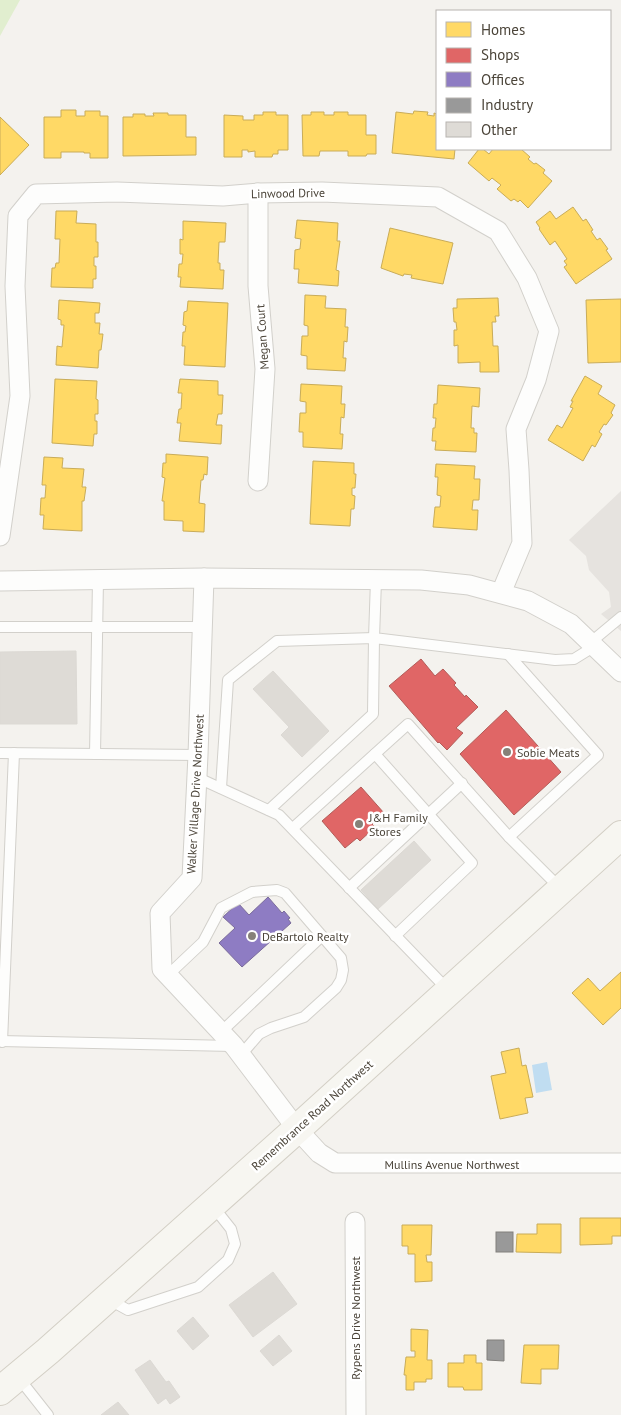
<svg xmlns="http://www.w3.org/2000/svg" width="621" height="1415" viewBox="0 0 621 1415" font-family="'PT Sans',sans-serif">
	<rect width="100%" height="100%" fill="#f4f2ee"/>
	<path fill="#e1eecf" d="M0 0H20L0 36Z"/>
	<path fill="#e6e3df" d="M621 491V631L601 614 611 607 609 592 589 570 586 556 569 540Z"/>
	<path fill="#c0ddf1" d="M547 1062 552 1090 536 1093 532 1065Z"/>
	<g fill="#ffd966" stroke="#c9ac58">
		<path d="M61 110H76V116H85V111H100V116H108V158H90V153H84V152H61V158H44V117H61Z"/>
		<path d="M414 111 428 112 427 115 434 116V113L437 114V149H455L454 159 392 153 396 112 413 114Z"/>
		<path d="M263 112H276V115H288V150H278V154H273L272 157H255V151L248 152V150H242V157H224V115L243 116V120H254V115H263Z"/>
		<path d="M311 112H324V115H334V112H348V115H366V135H376V154H367L366 156H348V151H320L319 156H303L302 115H311Z"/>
		<path d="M153 113H168V115H186V137H196V155L123 156V117H133V114H145V116H154Z"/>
		<path d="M0 117 29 145 0 175Z"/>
		<path d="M479 149H483L489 154 493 149H521L530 157 528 159 534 164 536 163 545 170 543 173 552 181 528 208 520 200 518 202 514 199 511 201 497 189 501 185 492 178 489 181 468 163Z"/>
		<path d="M573 207 583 221 586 219 593 230 591 231 597 240 600 238 608 249 606 250 612 259 576 284 564 267 567 265 564 261 567 259 555 241 550 245 539 229 540 228 536 222 550 211 556 219Z"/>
		<path d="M56 211H77L76 223 96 224V242H98V257H94V266H96V279H93V288L51 287 52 268H55L56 263H59L60 239H55Z"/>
		<path d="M297 220 338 223 337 241H340L336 270 339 271 338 286 298 283 299 269H294L295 250 300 249 301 239 295 238Z"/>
		<path d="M183 221 226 223 225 242H219L218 263H220V270H224L223 289 180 287 181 277H178L179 264H182L183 254H180V239L183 240Z"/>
		<path d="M390 228 453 243 443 284 411 278 412 275 404 274 403 276 381 268Z"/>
		<path d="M305 295 326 296 325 308 346 309 345 327H348L347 342 344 341 343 358H346L345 371 307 369V356L301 355 302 336H308V326L304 325Z"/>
		<path d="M498 298 499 316H495L496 322H492L493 346H498L499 372H480V362L458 363V345L454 346V330H457L456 322H454L453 308H457V299Z"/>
		<path d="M621 299V362L588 363 586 300Z"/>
		<path d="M59 300 100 303 99 313H95V323H100L99 334H103L101 350H99L98 368 56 365 57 346 62 347 64 325H61V320L58 319Z"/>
		<path d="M188 301 228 303 225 367 184 365 185 346H182L183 332H185L186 326 183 325 184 312 187 311Z"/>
		<path d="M585 376 602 386 598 394 615 405 611 413 613 415 606 425 604 424 599 432 602 434 595 447 592 445 583 461 548 440 557 425 562 428 573 408 570 407 573 401H571Z"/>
		<path d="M55 379 97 381 96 399 98 400V414H95V421H97V434H94L93 446 52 443Z"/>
		<path d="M180 379 218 381V395H223L222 414H218L216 425H222L221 444 179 441 181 423H177L179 409H181L182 393H178Z"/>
		<path d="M301 384 342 386 341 404H345L344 418 341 417 340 434H343L342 449 303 447V432H299L300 413H306V402L300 401Z"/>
		<path d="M438 385 480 388 479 407 472 406 471 428H474V433H477L476 452 435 450 436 441H432L433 428H435L436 418H433L434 404H437Z"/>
		<path d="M166 454 208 457 207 475 204 474 203 480H201L199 503 205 504 204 532 183 531V521L164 520V501H162L165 478 162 477 163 463H166Z"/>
		<path d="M44 457 63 458 62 468 84 469 82 487H86L84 501H82V531L43 529 44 515H40L41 498H45L46 485H42Z"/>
		<path d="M313 461 354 463V474H356L355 488H352V495L355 496 354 509H351L350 526 310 524Z"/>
		<path d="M436 464 475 466 474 479H480L479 500H473L472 510H478L477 530 433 527 435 507H440L441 496 437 495 438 477H435Z"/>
		<path d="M621 972V1008L603 1025 572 993 588 978 600 991Z"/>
		<path d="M519 1048 522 1066 526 1065 533 1097 525 1098 528 1113 500 1119 491 1076 506 1073 501 1052Z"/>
		<path d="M580 1218H621V1236H612V1244L580 1245Z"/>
		<path d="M537 1224H561V1253L516 1252 517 1234H537Z"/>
		<path d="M402 1225H432L431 1255H426L427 1262H432V1281L415 1282V1254H408V1246H402Z"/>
		<path d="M411 1329 428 1330 427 1360H432V1379H426V1382H414V1390H406V1375H404L406 1357H415V1351H411Z"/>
		<path d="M524 1345H559L558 1369H541V1384L521 1383Z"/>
		<path d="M464 1355H476V1363H482V1390H464L463 1387H448V1363H464Z"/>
	</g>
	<g fill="#e06666" stroke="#b35c58">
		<path d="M421 659 435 676 443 669 456 683 454 685 465 697 466 695 478 707 456 728 463 733 447 750 439 742 438 743 389 686Z"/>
		<path d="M506 710 561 772 514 815 460 754Z"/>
		<path d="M361 787 384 813 372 824 375 827 360 841 357 838 345 848 322 821Z"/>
	</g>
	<path fill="#8e7cc3" stroke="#7a6b9a" d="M268 897 282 913 284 911 290 918 288 919 291 923 242 967 219 943 235 928 223 917 238 903 249 915Z"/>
	<g fill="#999" stroke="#82807c">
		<rect x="496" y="1232" width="17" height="20"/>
		<path d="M487 1340H504V1361L487 1360Z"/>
	</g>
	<g fill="#dedbd6" stroke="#dcd9d4">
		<path d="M76 651 77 724H0V652Z"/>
		<path d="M273 671 329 731 302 757 281 735 289 727 253 689Z"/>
		<path d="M414 841 431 860 378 909 361 890Z"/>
		<path d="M273 1272 297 1304 253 1337 229 1305Z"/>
		<path d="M193 1317 209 1336 193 1350 177 1331Z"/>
		<path d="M279 1335 292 1351 273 1366 260 1351Z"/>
		<path d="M150 1360 166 1382 169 1381 180 1397 170 1404 166 1398 158 1404 135 1370Z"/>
		<path d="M118 1402 129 1415H101Z"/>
	</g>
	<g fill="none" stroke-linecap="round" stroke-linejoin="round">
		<defs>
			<g id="service">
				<path d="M376 580 374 638 555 660 574 659 595 646"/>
				<path d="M0 627H202"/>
				<path d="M591 642 621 617"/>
				<path d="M508 654 598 755 509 837 561 889"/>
				<path d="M0 753 198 755"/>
				<path d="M95 754 98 580"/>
				<path d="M375 754 472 863 395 936"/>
				<path d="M196 777 279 815 448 990"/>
				<path d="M221 788 228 680 277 641 374 638 373 714 269 810"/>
				<path d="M293 828 408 724 509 837"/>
				<path d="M349 888 462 783"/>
				<path d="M168 975 203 942 221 908 252 892 277 890 285 893 341 958 343 970 341 980 336 988 304 1017 271 1028 259 1034 240 1056"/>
				<path d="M220 1033 322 936"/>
				<path d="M0 1041 233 1046"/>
				<path d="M2 1042 14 753"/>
				<path d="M108 1299 128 1310 198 1287 228 1260 235 1244 231 1229 212 1205"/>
				<path d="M18 1377 48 1415"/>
			</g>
			<g id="minor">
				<path d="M258 481 265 369 258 286V193"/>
				<path d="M0 536 20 396 15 286 18 216 36 194 117 192 223 196 258 193 322 192 438 197 498 231 527 278 549 331 536 380 516 429 519 470 522 543 501 593"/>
				<path d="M204 578 198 755 192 878 160 913 162 969 234 1046 297 1129 319 1153 335 1163H621"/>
				<path d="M0 581 204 578 421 580 469 585 528 601 571 624 621 672"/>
				<path d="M355 1222 356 1415"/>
			</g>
			<path id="secondary" d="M0 1391 48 1351 297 1129 621 835"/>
		</defs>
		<use href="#service" stroke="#d2d0cb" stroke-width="12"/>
		<use href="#minor" stroke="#d2d0cb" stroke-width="21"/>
		<use href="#secondary" stroke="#d3cfc5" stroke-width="30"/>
		<use href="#service" stroke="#fdfdfc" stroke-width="10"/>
		<use href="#minor" stroke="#fdfdfc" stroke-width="19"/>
		<use href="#secondary" stroke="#f7f6f1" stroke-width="28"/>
	</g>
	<g fill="#868178" stroke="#fff" stroke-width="2">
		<circle cx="507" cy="752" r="5"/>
		<circle cx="359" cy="824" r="5"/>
		<circle cx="252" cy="936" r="5"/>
	</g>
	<g text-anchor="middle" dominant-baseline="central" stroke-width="5" stroke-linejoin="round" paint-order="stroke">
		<g font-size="12" fill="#4b4439" stroke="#fff">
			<text transform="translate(288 193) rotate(-1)">Linwood Drive</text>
			<text transform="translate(262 337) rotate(-94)">Megan Court</text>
			<text transform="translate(195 794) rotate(-87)">Walker Village Drive Northwest</text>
			<text transform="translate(312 1115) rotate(-42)">Remembrance Road Northwest</text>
			<text x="452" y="1164">Mullins Avenue Northwest</text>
			<text transform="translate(355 1318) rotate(-90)">Rypens Drive Northwest</text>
		</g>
		<g font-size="12" fill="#4b4439" stroke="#fff" text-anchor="start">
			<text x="517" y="752">Sobie Meats</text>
			<text x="369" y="817">J&amp;H Family<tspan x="369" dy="14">Stores</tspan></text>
			<text x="262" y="936">DeBartolo Realty</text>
		</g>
	</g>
	<rect x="436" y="10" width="175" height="140" fill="#ffffff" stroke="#b7b4b0"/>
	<rect x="446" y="22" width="25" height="15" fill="#ffd966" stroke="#b7b4b0"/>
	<text x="481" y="35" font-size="15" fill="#4b4439">Homes</text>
	<rect x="446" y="48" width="25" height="15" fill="#e06666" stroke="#b7b4b0"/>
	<text x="481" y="60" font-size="15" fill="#4b4439">Shops</text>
	<rect x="446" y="72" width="25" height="15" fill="#8e7cc3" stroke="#b7b4b0"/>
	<text x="481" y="85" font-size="15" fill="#4b4439">Offices</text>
	<rect x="446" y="98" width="25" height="15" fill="#999999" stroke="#b7b4b0"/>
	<text x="481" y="110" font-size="15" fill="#4b4439">Industry</text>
	<rect x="446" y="122" width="25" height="15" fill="#dedbd6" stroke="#b7b4b0"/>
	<text x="481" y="135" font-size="15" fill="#4b4439">Other</text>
</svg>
